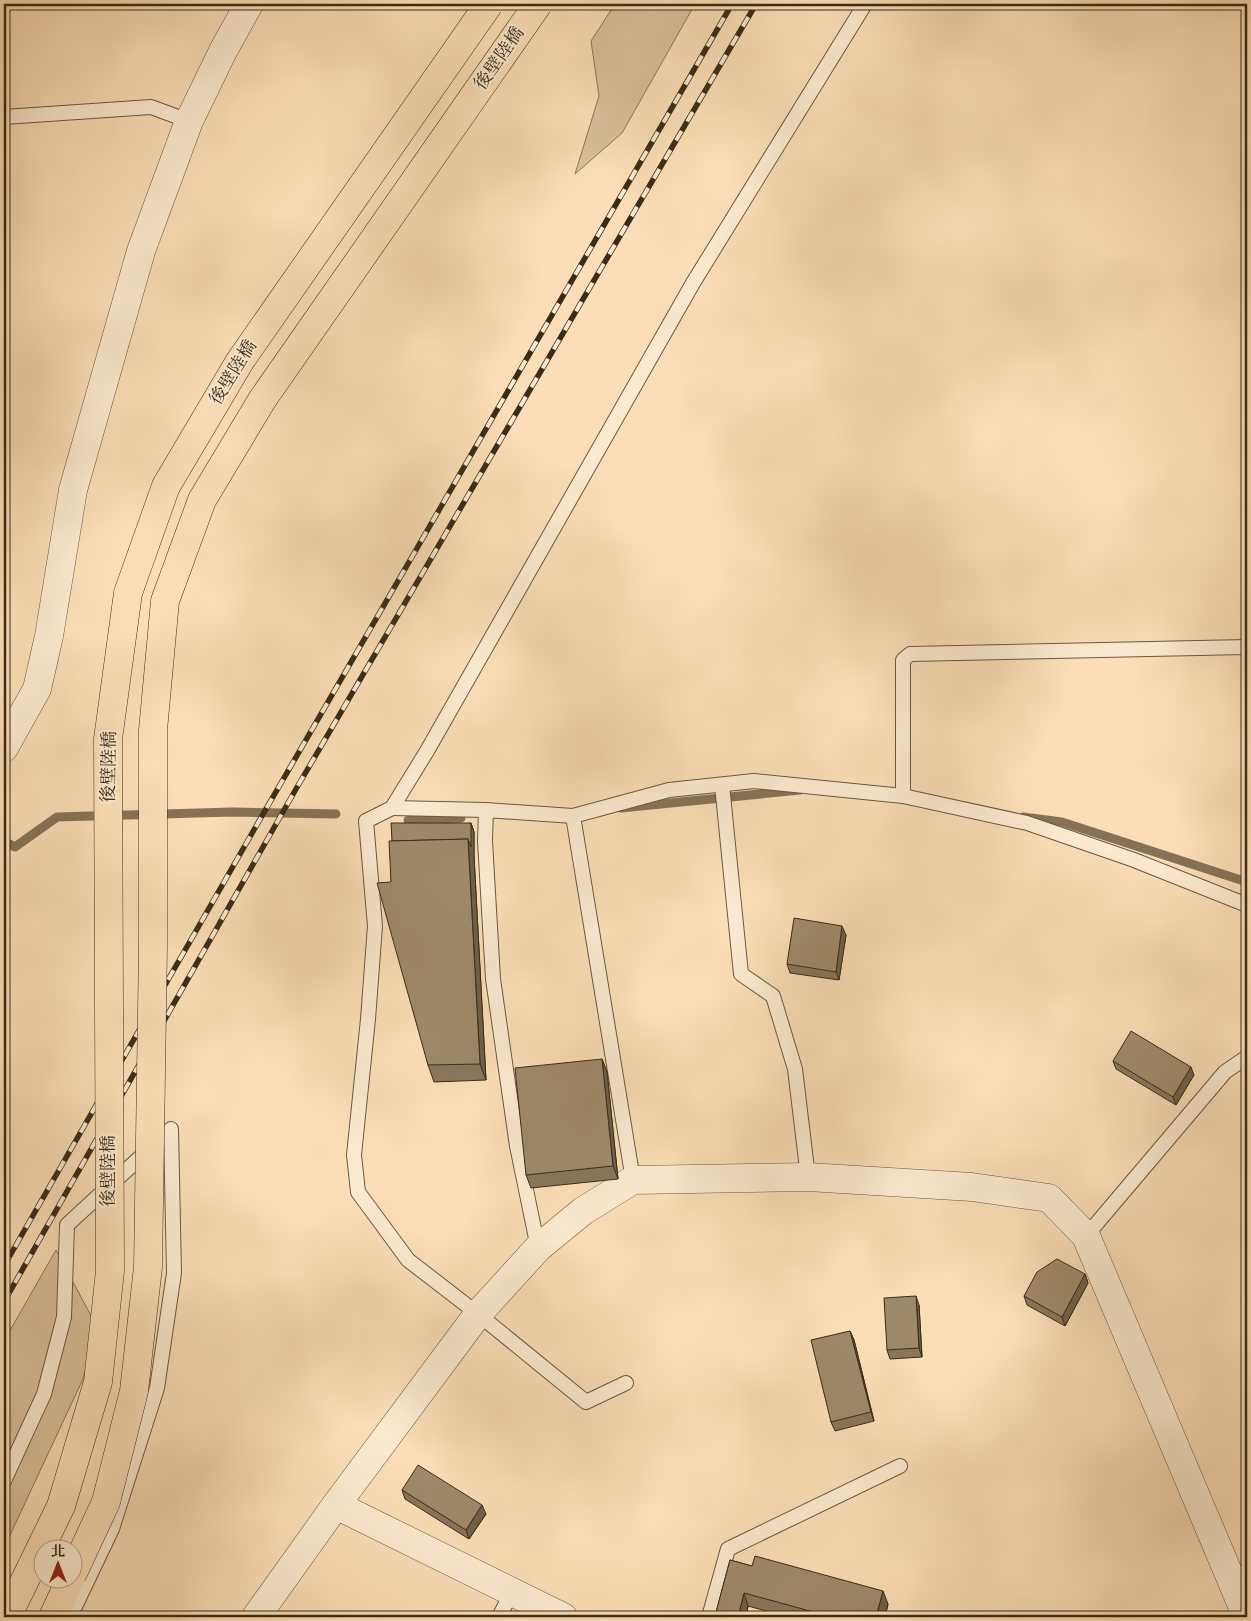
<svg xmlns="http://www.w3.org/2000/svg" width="1251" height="1621" viewBox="0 0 1251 1621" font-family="Vollkorn,'Noto Serif TC',serif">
	<rect width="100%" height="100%" fill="#fbdeb7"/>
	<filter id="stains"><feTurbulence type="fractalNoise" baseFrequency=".004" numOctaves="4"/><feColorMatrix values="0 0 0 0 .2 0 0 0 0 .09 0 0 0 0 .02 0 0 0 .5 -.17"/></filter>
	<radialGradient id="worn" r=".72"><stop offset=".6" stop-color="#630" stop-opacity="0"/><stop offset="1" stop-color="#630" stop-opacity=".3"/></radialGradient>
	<g fill="#dac09c" stroke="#8a765a">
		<path d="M615 4H695L622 133 575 174 599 96 591 41Z"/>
		<path d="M56 1250 97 1327 83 1379 4 1548V1341Z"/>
	</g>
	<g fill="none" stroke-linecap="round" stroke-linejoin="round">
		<g stroke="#877257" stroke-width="9">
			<path d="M621 808 800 790"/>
			<path d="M1023 817 1062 822 1247 882"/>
			<path d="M408 820 461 818"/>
			<path d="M4 841 15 847 57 817 233 812 336 814"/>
		</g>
		<defs>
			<g id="service">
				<path d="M4 117 151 107 189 121"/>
				<path d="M722 785 741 974 773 996 795 1069 808 1177"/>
				<path d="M903 796V660L910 654 1247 647"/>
				<path d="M392 808 486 810"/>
				<path d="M573 816 633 1180"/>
				<path d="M1086 1236 1225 1072 1244 1059 1247 1060"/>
				<path d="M538 1248 517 1146 493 979 485 841 486 810 573 816 669 790 754 781 903 796 1027 823 1134 860 1247 905"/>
				<path d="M626 1383 586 1402 478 1314 408 1260 358 1192 354 1155 368 1019 375 926 366 821 392 808 427 751 693 283 865 4"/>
				<path d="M4 1481 44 1394 64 1317 67 1225 171 1129 174 1273 157 1388 112 1529 70 1617"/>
				<path d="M499 1617 512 1592"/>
				<path d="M709 1617 728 1549 900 1466"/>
			</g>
			<g id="minor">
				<path d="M336 1505 563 1617"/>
				<path d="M256 1617 336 1505 478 1314 538 1248 583 1211 633 1180 808 1177 972 1187 1049 1198 1086 1236 1247 1617"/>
			</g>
			<path id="tertiary" d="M4 748 37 689 49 636 73 490 141 251 189 121 223 51 249 4"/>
			<path id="primary" d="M53 1617 71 1578"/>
		</defs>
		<use href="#service" stroke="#6b5840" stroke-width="16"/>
		<use href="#minor" stroke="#6b5840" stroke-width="29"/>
		<use href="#tertiary" stroke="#6b5840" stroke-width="29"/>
		<use href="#primary" stroke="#3b2c18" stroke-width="29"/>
		<use href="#service" stroke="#fcead0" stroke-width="14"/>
		<use href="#minor" stroke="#fcead0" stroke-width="28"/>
		<use href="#tertiary" stroke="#fcead0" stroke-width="28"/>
		<use href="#primary" stroke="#fbdeb7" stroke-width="28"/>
		<defs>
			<g id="rail">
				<path d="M4 1266 255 828 732 4"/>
				<path d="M4 1302 296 789 756 4"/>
			</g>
		</defs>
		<use href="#rail" stroke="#3b2c18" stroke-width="5.5"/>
		<use href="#rail" stroke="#fcead0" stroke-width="4" stroke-dasharray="11" stroke-linecap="butt"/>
		<defs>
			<g id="primary-bridge">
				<path d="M72 1575 106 1502 134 1391 148 1267 153 946V730L165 601 202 500 262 400 538 4"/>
				<path d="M7 1617 61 1506 98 1382 110 1271 108 739 128 593 166 486 240 361 489 4"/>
			</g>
		</defs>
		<use href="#primary-bridge" stroke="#3b2c18" stroke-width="29" stroke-linecap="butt"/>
		<use href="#primary-bridge" stroke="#fbdeb7" stroke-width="28"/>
	</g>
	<g fill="#89765c" stroke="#3b2c18">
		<path d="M471 823 474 832V856L486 1080 434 1082 428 1065 391 882 392 841Z"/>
		<path d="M846 935 839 980 790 973 787 964Z"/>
		<path d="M602 1059 607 1072 618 1179 531 1188 526 1175Z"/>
		<path d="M1113 1061 1194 1075 1176 1105 1116 1069Z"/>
		<path d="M1085 1274 1088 1283 1065 1326 1027 1305 1024 1296Z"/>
		<path d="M919 1305 922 1357 890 1359 887 1350Z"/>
		<path d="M850 1331 854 1340 874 1421 835 1431 831 1422Z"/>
		<path d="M402 1490 486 1514 469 1539 405 1499Z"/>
		<path d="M730 1560 888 1604 885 1617H788L748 1606 746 1617H716L715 1616Z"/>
	</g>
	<g fill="#6f604b" stroke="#3b2c18">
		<path d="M471 823 474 832V856L486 1080 480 1064 468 839Z"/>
		<path d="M842 926 846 935 839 980 836 972Z"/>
		<path d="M602 1059 607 1072 618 1179 613 1166Z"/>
		<path d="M1191 1067 1194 1075 1176 1105 1173 1097Z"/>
		<path d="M1085 1274 1088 1283 1065 1326 1062 1317Z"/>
		<path d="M916 1296 919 1305 922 1357 919 1348Z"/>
		<path d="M850 1331 854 1340 874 1421 871 1412Z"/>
		<path d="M482 1505 486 1514 469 1539 466 1530Z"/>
		<path d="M883 1591 888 1604 885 1617H876Z"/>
		<path d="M744 1593 748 1606 746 1617H738Z"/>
	</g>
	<g fill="#9f896b" stroke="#3b2c18">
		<path d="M391 823H471V847L468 839 392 841Z"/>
		<path d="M468 839 480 1064 428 1065 377 883 391 882 389 841Z"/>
		<path d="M794 918 842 926 836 972 787 964Z"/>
		<path d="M1131 1031 1191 1067 1173 1097 1113 1061Z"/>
		<path d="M602 1059 613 1166 526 1175 515 1068Z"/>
		<path d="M1057 1259 1085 1274 1062 1317 1024 1296 1037 1272Z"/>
		<path d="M916 1296 919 1348 887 1350 884 1298Z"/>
		<path d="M850 1331 871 1412 831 1422 811 1340Z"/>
		<path d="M418 1465 482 1505 466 1530 402 1490Z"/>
		<path d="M755 1556 883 1591 876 1617H832L744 1593 738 1617H720L715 1616 730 1560 752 1566Z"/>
	</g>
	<g text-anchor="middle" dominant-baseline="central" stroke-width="4" stroke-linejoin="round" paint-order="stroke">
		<g font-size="18" fill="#3b2c18" stroke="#fcead0">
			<text transform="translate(500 59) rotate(-55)">後壁陸橋</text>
			<text transform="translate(234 373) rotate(-58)">後壁陸橋</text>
			<text transform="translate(110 767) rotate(-89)">後壁陸橋</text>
			<text transform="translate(109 1171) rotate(-90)">後壁陸橋</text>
		</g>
	</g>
	<rect width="1251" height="1621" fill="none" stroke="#fbdeb7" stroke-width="20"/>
	<rect x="5" y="5" width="1241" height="1611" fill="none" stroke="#3b2c18" stroke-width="2.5"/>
	<rect x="10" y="10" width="1231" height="1601" fill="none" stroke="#3b2c18"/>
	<g transform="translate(58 1564)"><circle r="24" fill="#fcead0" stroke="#af9e86"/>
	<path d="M0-4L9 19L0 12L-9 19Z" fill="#8f2418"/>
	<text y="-8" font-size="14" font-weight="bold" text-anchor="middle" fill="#3b2c18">北</text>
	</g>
	<rect width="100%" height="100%" filter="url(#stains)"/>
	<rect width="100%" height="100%" fill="url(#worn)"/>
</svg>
